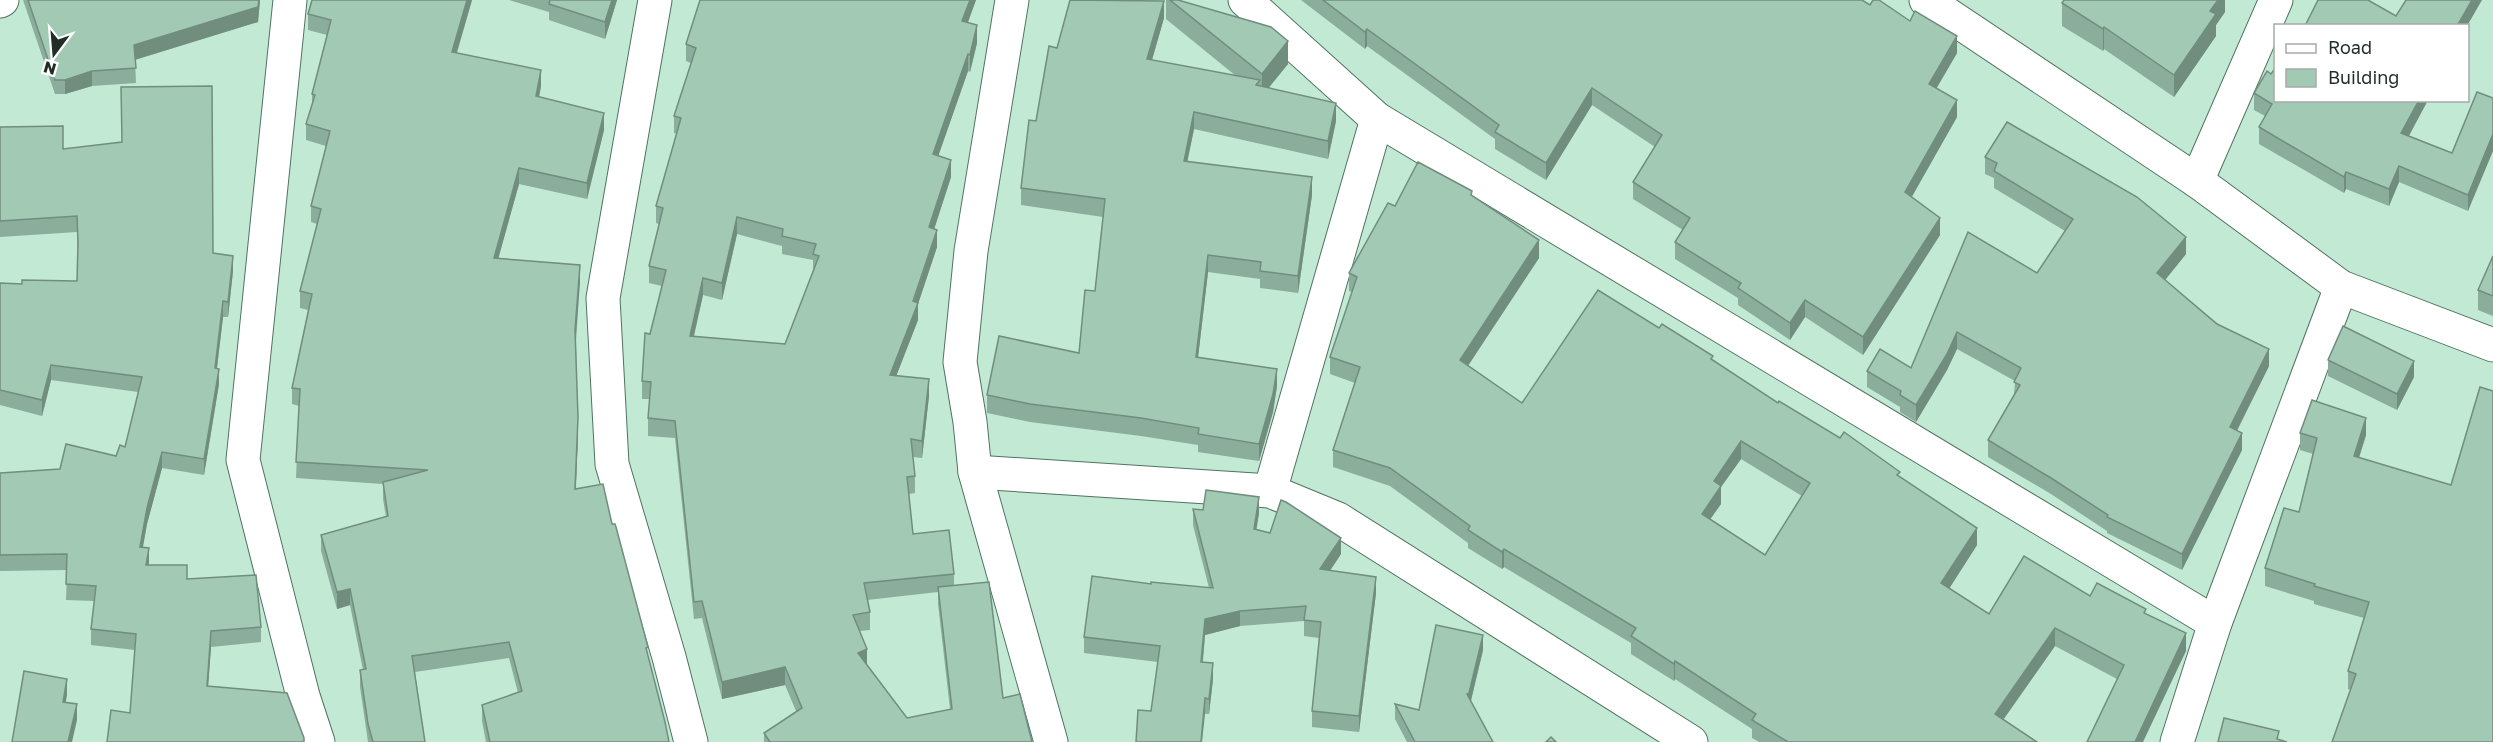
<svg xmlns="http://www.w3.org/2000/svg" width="2493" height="742" viewBox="0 0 2493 742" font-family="'Golos Text',sans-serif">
	<rect width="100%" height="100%" fill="#c2e9d4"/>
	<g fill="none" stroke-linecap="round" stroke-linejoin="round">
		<defs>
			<g id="street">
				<path d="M290 0 243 460 303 696 318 742"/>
				<path d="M655 0 603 298 612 464 669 657 691 742"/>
				<path d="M1012 0 971 251 960 362 970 422 975 472 1051 742"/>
				<path d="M1245 0 1377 119 2215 623"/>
				<path d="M1926 0 2197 181 2341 287 2493 345"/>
				<path d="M0 1 2 0"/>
				<path d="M2197 181 2276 0"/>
				<path d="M975 472 1270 491 1338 519 1691 742"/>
				<path d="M1270 491 1377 119"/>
				<path d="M2177 742 2215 623 2341 287"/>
			</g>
		</defs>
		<use href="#street" stroke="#507361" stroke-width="35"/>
		<use href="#street" stroke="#fff" stroke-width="33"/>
	</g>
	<g fill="#8bad9b" fill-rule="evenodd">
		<path d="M23 0H260L258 22 135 60 136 83 92 86 65 94H55Z"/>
		<path d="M312 0H472L457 53 541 86 539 97 604 130 587 199 519 184 498 258 580 281 576 342 578 434 576 489 612 524 648 655 669 742H486L482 721V705L518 693 509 658 415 672 425 742H368L360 687V670H363L350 605 337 609 321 551V535L386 517 383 499V484L296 478 299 406 292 404V388L308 310 300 308V291L317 224 311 222V206L326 146 306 140V124L312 105V94L327 35 308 30V14Z"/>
		<path d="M509 0H617L605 39 549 20V12Z"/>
		<path d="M700 0H976L967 23 977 43 970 72 968 71 938 156 951 177 934 229 937 247 918 304V320L896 376 929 396 922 458 913 457 915 476V493L909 494 913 534 954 574V586L1003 698 1032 742H764V733L796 711 785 685 722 699 702 618 694 619 675 438 648 436V418L650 399H642V381L662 286 649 283V266L659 224 656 223V206L677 134 674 133V116L691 63 686 61V44ZM737 234 782 246V254L813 260V271L785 344 693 337 703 295 722 300ZM938 592V604L950 709 907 718 867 665 860 631 870 630V612L867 600Z"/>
		<path d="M1166 0H1178L1288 64 1268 88 1336 121 1328 159 1194 129 1187 161 1312 195 1298 293 1260 288V279L1208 272 1198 357 1277 386 1273 412 1259 461 1198 452V445L1141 436 1030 422 987 413V395L1079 353 1095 291 1103 217 1021 205V188L1036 121 1164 18 1152 60 1236 76 1166 19Z"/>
		<path d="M1301 0H1862L1870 5 1957 53 1936 89 1957 117 1911 197 1940 235 1863 355 1805 317 1790 340 1738 305V298L1675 259V242L1683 230 1633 199V182L1655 147 1592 105 1546 180 1495 149V139L1367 46 1365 49Z"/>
		<path d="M2225 1V12L2216 25V36L2174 97 2104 49 2103 51 2062 26V3Z"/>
		<path d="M2271 74 2428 100 2409 136 2452 153 2477 92 2468 211 2399 182 2389 206 2346 189 2344 193 2259 144V127L2265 116 2254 110V93Z"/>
		<path d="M0 127 63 149 213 253 233 271 228 317H223L217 368 219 384 204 475 162 468 147 524 143 547 148 565 187 579 261 627V642L211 647 208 686 130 713 135 650 91 645V629L94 601 66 600 67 570 0 571V473L60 469 116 456 125 447 138 392 51 380 42 416 0 405V283L22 284 77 281 78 252 77 232 0 237Z"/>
		<path d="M1985 157 2186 254 2165 280 2269 366 2237 431 2242 450 2182 570 2107 533V531L2051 494 1988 457V440L2014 395 2015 381 1957 349 1947 370 1916 422 1900 412V407L1867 387V371L1911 368 1968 232 2037 273 2065 231 1994 188V178L1985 174Z"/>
		<path d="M1472 196 1539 258 1468 365 1522 403 1659 328 1713 360 1778 403 1900 477 1977 545 1949 589 1989 614 2090 596 2146 613 2186 651 2117 679 2055 646 2004 719 2037 742H1759L1752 738V729L1675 679 1674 681 1631 654V643L1504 567 1502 569 1468 548V543L1390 486 1333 467V450L1355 383 1330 374V357L1352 292 1349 291V273L1395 206ZM1741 459 1802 496 1765 555 1710 519 1721 504V487Z"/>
		<path d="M2493 256V316L2478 310V290Z"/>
		<path d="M2328 360 2414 377 2397 410 2328 376Z"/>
		<path d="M2300 433 2366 435 2359 458 2451 485 2493 742 2348 689V671L2364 618 2314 604V601L2265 586V568L2299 512 2313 454 2300 450Z"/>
		<path d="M1193 509 1259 513 1256 529 1341 554 1330 571 1376 593 1359 732 1312 727V711L1319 638 1304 636V621L1240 626 1205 635 1203 662 1213 679 1209 714 1151 711 1158 662 1084 653V637L1151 584 1209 588 1193 525Z"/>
		<path d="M1483 650 1471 701 1493 742H1407L1395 719V704L1419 710Z"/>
	</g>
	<g fill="#718d7e">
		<path d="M260 0 258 22 134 60V45Z"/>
		<path d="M467 0H472L452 68V52Z"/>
		<path d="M612 0H617L605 39V22Z"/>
		<path d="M970 0H976L962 39V21Z"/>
		<path d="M2218 0H2225V12L2216 25V36L2174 97V75L2210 11Z"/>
		<path d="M2472 0H2482L2467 26H2457Z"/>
		<path d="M1164 1V18L1147 77V59Z"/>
		<path d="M977 25V43L970 72V55Z"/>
		<path d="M2104 27V49L2103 51V29Z"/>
		<path d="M1367 29V46L1365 49V32Z"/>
		<path d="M1957 36V53L1929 101V84Z"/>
		<path d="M1288 41V64L1262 96V74Z"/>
		<path d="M968 54V71L933 171V154Z"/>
		<path d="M541 70V86L536 113V96Z"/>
		<path d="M92 71V86L65 94V80Z"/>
		<path d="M1592 88V105L1546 180V163Z"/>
		<path d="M1957 100V117L1905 209V192Z"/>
		<path d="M2419 100H2428L2401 150V133Z"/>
		<path d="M1336 103V121L1328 159V141Z"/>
		<path d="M1194 112V129L1184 178V161Z"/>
		<path d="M604 113V130L587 199V183Z"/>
		<path d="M2493 134V151L2468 211V195Z"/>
		<path d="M951 160V177L929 245V227Z"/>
		<path d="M2399 166V182L2389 206V189Z"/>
		<path d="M519 168V184L494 274V258Z"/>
		<path d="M2346 172V189L2344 193V177Z"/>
		<path d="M1312 177V195L1298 293V276Z"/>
		<path d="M737 217V234L722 300V283Z"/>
		<path d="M1940 218V235L1863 355V337Z"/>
		<path d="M937 230V247L918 304V320L890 392V375Z"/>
		<path d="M2186 237V254L2157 290V273Z"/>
		<path d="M1539 240V258L1460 378V360Z"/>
		<path d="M1208 255V272L1196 375V357Z"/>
		<path d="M233 256V271L228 317V302Z"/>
		<path d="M580 265V281L575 347V330Z"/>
		<path d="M703 278V295L690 354V336Z"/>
		<path d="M1805 300V317L1790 340V323Z"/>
		<path d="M223 301V317L215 384V368Z"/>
		<path d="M1957 332V349L1947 370 1916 422V405Z"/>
		<path d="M2269 349V366L2230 444V427Z"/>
		<path d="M2414 361V377L2397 410V394Z"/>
		<path d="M51 365V380L42 416V400Z"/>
		<path d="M219 369V384L204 475V459Z"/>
		<path d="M1277 369V386L1273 412 1259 461V444Z"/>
		<path d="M929 379V396L922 458V441Z"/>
		<path d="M578 417V434L575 505V489Z"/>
		<path d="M2366 418V435L2354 473V456Z"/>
		<path d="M2242 433V450L2182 570V554Z"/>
		<path d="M1741 441V459L1721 487V504L1702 531V514L1714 481Z"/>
		<path d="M162 452V468L147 524 140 562V547L147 508Z"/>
		<path d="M1259 497V513L1254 545V529Z"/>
		<path d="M1977 528V545L1941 601V583Z"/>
		<path d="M1341 538V554L1320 585V569Z"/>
		<path d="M149 548V563L146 581V565Z"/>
		<path d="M1504 549V567L1502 569V552Z"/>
		<path d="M1376 577V593L1359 732V716Z"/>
		<path d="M350 589V605L337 609V592Z"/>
		<path d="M1240 611V626L1205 635 1201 677V662L1205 619Z"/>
		<path d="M2055 628V646L1995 731V714Z"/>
		<path d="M211 631V647L207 702V686Z"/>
		<path d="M2186 633V651L2143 742H2135Z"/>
		<path d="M1483 635V650L1469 708 1467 694Z"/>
		<path d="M867 649V666L858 653Z"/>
		<path d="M1675 661V679L1674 681V664Z"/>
		<path d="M1213 663V679L1209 714V699Z"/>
		<path d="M785 667V685L722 699V682Z"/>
		<path d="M67 679V695L63 718V702Z"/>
		<path d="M1205 698V714L1202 742H1201Z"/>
		<path d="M77 704V720L72 742H68Z"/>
	</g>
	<g fill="#a2c9b4" stroke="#718d7e" stroke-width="1.5" fill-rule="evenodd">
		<path d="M28 0H259L258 7 134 45 136 68 92 71 65 80H55Z"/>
		<path d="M312 0H467L452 52 541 70 536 96 604 113 587 183 519 168 494 258 580 265 575 330 578 417 575 489 603 484 612 524H615L616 527 648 647 646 648 665 722 669 742H490L482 705 522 691 509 642 412 656 425 742H373L368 724 360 670 366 669 350 589 337 592 321 535 388 516 383 482 428 470 296 462 300 389 292 388 312 294 300 291 321 209 311 206 330 131 306 124 315 95 312 94 331 20 308 14Z"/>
		<path d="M550 0H612L605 22 549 4Z"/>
		<path d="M700 0H970L962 21 977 25 970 55 968 54 933 154 951 160 929 227 937 230 913 301 918 303 890 375 929 379 922 441 911 439 915 476 907 477 913 534 949 530 954 574 864 583 870 612 853 615 867 649 858 653 907 718 952 709 938 587 989 582 1003 698 1020 694 1032 742H770L764 733 802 708 785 667 722 682 702 601 694 602 675 421 648 418 651 382 642 381 645 333 650 334 666 270 649 266 663 208 656 206 681 118 674 116 696 48 686 44ZM737 217 783 229 782 236 816 244 813 254 819 256 785 344 690 336 703 278 722 283Z"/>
		<path d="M1070 0 1164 1 1147 59 1260 80 1256 85 1336 103 1328 141 1194 112 1184 161 1312 177 1298 276 1260 271 1261 262 1208 255 1196 357 1277 369 1273 394 1259 444 1198 434 1199 428 1141 418 1030 404 987 395 999 336 1079 353 1085 290 1095 291 1105 199 1021 188 1029 120 1036 121 1049 46 1057 48Z"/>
		<path d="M1170 0H1178L1271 27 1288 41 1262 74Z"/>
		<path d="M1323 0H1862L1870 5 1873 0H1879L1910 21 1915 11 1957 36 1929 84 1957 100 1905 192 1940 218 1863 337 1805 300 1790 323 1738 288 1741 283 1675 242 1690 218 1633 182 1662 135 1592 88 1546 163 1495 132 1499 125 1367 29 1365 32Z"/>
		<path d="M2064 0H2218L2210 11 2216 14 2174 75 2104 27 2103 29 2062 3Z"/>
		<path d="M2318 0H2368L2396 16 2406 0H2472L2457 26H2305Z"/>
		<path d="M2276 67V100H2419L2401 133 2452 153 2477 92 2493 98V134L2468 195 2399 166 2389 189 2346 172 2344 177 2259 127 2272 104 2254 93 2267 71 2271 74Z"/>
		<path d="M212 86 213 253 233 256 228 302 223 301 215 368 219 369 204 459 162 452 147 508 140 547 149 548 146 565H187V579L256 575 261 627 211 631 207 686 287 693 304 738V742H107L111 710 130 713 136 634 91 629 96 586 66 584 67 554 0 555V473L60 469 66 444 116 456 120 445 125 447 142 377 51 365 42 400 0 390V283L22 284V280L77 281 78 243 77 216 0 221V127L63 126V149L122 142 121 87Z"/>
		<path d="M2007 122 2137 197 2186 237 2157 273 2217 324 2269 349 2230 427 2242 433 2182 554 2107 517 2108 515 2051 478 1988 440 2020 385 2014 382 2021 368 1957 332 1947 354 1916 405 1900 395 1901 391 1867 371 1880 349 1911 368 1968 232 2037 273 2073 219 1994 171 1997 163 1985 157Z"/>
		<path d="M1418 162 1472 191 1471 195 1539 240 1460 360 1522 403 1598 290 1659 328 1662 324 1713 356 1711 359 1778 403 1779 401 1840 438 1844 432 1900 472 1897 475 1977 528 1941 583 1989 614 2024 556 2090 596 2097 583 2146 609 2144 613 2186 633 2135 742H2087L2124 665 2055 628 1995 714 2037 742H1788L1752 720 1756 714 1675 661 1674 664 1631 636 1636 628 1504 549 1502 552 1468 530 1470 526 1390 468 1333 450 1360 367 1330 357 1357 277 1349 273 1388 203 1395 206ZM1741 441 1810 483 1765 555 1702 514 1721 486 1714 481Z"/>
		<path d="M2493 256V296L2478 290Z"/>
		<path d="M2343 326 2414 361 2397 394 2328 360Z"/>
		<path d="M2480 387 2493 391V742H2332L2356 674 2348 671 2369 602 2314 586 2315 584 2265 568 2284 508 2299 512 2317 438 2300 433 2312 400 2366 418 2354 456 2451 485Z"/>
		<path d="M1206 490 1259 497 1254 529 1270 533 1281 500 1286 502 1341 538 1320 569 1376 577 1359 716 1312 711 1321 622 1304 620 1306 606 1240 611 1205 619 1201 662 1213 663 1209 699 1205 698 1201 742H1136L1138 710 1151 711 1160 646 1084 637 1092 576 1151 584V582L1213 588 1193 509 1203 510Z"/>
		<path d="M1436 625 1483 635 1469 693 1467 694 1493 742H1415L1395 704 1419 710Z"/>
		<path d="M24 671 67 679 63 702 77 704 68 742H12Z"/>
		<path d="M2224 718 2279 731 2277 739 2287 742H2218Z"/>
		<path d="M1551 737 1556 742H1546Z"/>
	</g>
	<rect x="2274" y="24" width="195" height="78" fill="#ffffff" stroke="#a5aba8" stroke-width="1.5"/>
	<rect x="2286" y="44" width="30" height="9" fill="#ffffff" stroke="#a5aba8" stroke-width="1.5"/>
	<text x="2328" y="54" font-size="18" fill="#1f2e26">Road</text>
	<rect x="2286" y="69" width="30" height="18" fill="#a2c9b4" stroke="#a5aba8" stroke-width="1.5"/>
	<text x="2328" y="84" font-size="18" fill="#1f2e26">Building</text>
	<g transform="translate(54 54) rotate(196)" stroke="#ffffff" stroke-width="4.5" paint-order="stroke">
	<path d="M0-4.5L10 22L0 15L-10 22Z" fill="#1f2e26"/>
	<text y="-9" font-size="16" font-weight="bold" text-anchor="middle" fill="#1f2e26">N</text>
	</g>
</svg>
